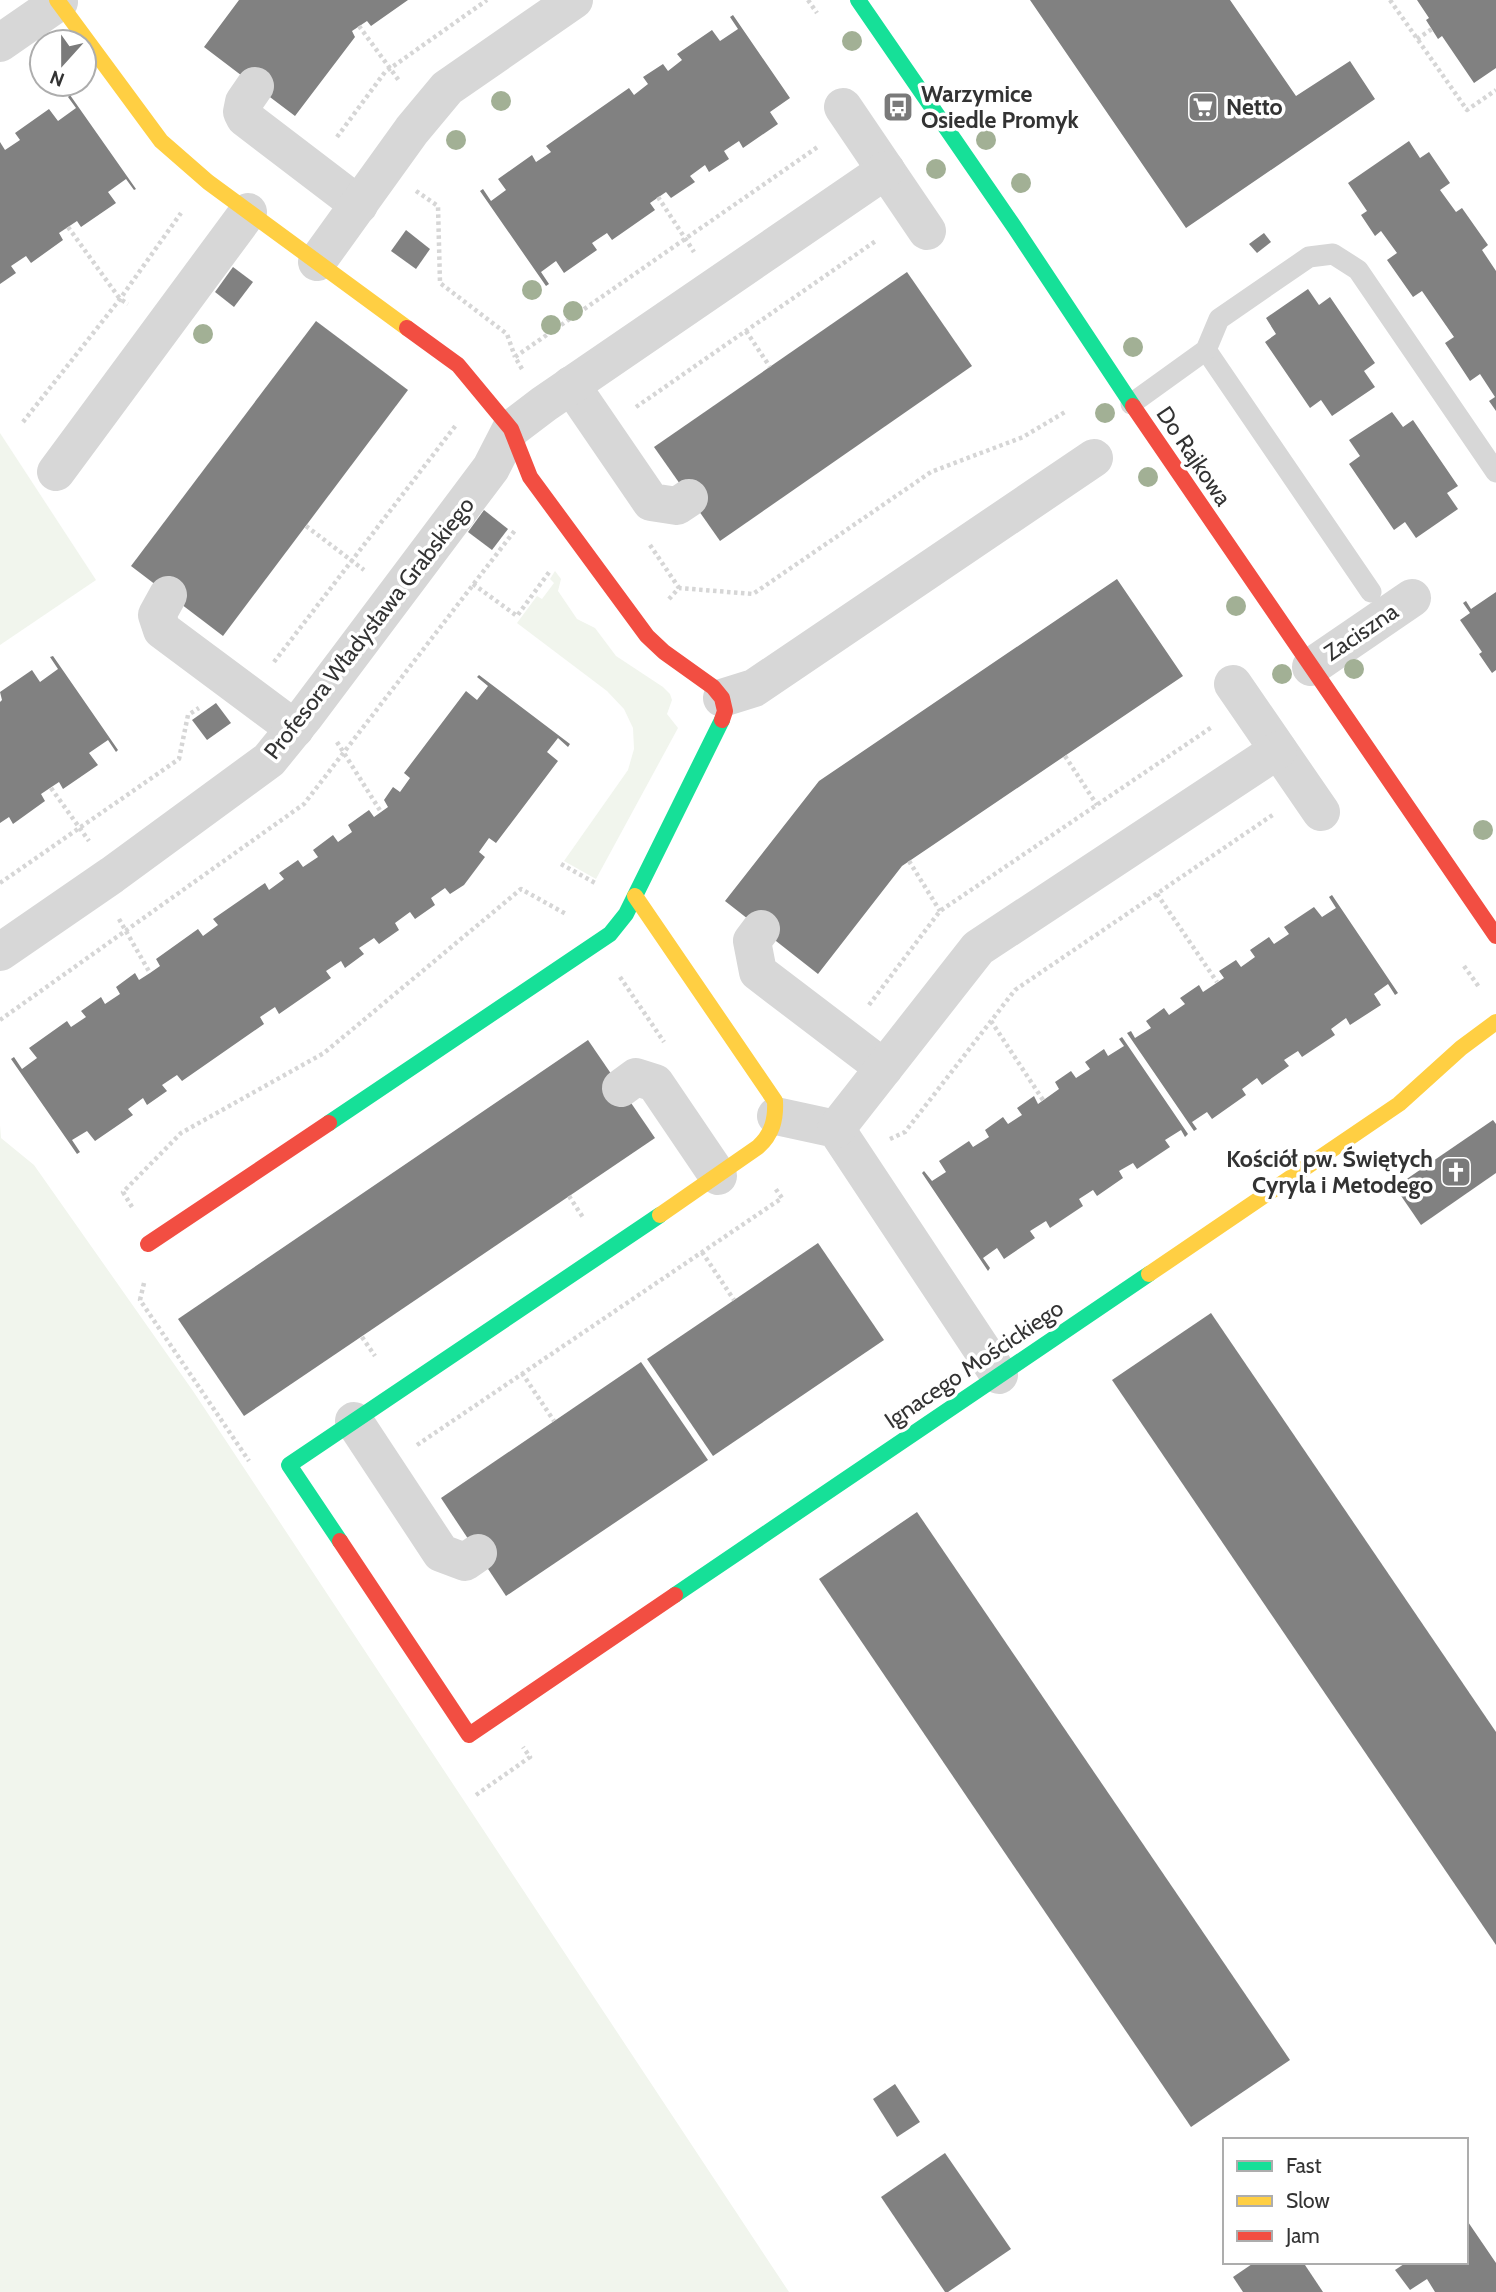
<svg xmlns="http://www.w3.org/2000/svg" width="1496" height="2292" font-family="Cabin,sans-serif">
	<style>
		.green { fill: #f1f5ed }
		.building { fill: #818181 }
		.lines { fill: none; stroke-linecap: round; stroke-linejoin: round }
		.path { stroke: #d6d6d6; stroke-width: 4.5; stroke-dasharray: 3.5 3.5; stroke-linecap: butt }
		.lane { stroke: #d7d7d7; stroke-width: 21 }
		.street { stroke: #d7d7d7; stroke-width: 38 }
		.fast { stroke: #16e098; stroke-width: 16 }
		.slow { stroke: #ffcf43; stroke-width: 16 }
		.jam { stroke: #f24e42; stroke-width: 16 }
		.tree { fill: #a2b095 }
		.labels { text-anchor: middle; stroke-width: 7; stroke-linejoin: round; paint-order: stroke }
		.poi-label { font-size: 23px; font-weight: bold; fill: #333; stroke: #fff; text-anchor: start }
		.street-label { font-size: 23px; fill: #333; stroke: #fff }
	</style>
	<rect width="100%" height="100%" fill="#fff"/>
	<g class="green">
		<path d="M0,433l96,147 -96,65z"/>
		<path d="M555,571l6,8 -3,12 19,28 18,9 21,28 47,31 7,7 2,6 -5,14 11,14 -82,151 -32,-18 64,-91 6,-21 -1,-21 -9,-19 -17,-18 -90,-68 20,-27 5,3 12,-16 -4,-4z"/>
		<path d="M0,1125l1,13 33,27 159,226 596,901h-789z"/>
	</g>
	<g class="building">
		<path d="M239,0h169l-37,26 -4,-5 -15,10 3,6 -60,79 -91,-69z"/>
		<path d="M1030,0h200l66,96 54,-35 25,38 -189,129z"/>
		<path d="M1417,0h79v68l-22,15 -32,-47 -4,3 -12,-19 3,-2z"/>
		<path d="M733,15l57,83 -20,14 8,12 -35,24 -4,-7 -15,10 5,8 -20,13 -4,-7 -15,11 5,6 -24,16 -5,-6 -16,11 5,7 -43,30 -5,-7 -15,10 5,7 -33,23 -8,-12 -15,11 8,12 -3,2 -66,-95 3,-2 8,12 15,-11 -8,-11 34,-24 4,7 15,-10 -5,-6 83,-58 5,7 14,-11 -5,-7 20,-13 5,7 14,-11 -5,-6 35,-24 8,11 18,-12 -8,-12z"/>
		<path d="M70,95l66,94 -2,1 -8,-11 -18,13 8,11 -35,24 -4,-6 -18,12 4,7 -32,23 -5,-7 -15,10 5,7 -16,11v-142l5,8 15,-10 -5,-7 34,-24 9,12 18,-13 -8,-11z"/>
		<path d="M1409,141l11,17 9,-6 21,31 -10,7 16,22 6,-4 26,37 -6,5 14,21v140l-7,-10 6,-4 -15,-23 -10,7 -25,-38 9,-6 -32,-46 -9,6 -26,-37 10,-7 -16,-22 -6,5 -14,-21 6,-4 -19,-28z"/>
		<path d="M406,230l24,19 -14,20 -25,-18z"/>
		<path d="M1264,233l7,9 -14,11 -8,-9z"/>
		<path d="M233,267l20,15 -19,25 -19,-15z"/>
		<path d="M907,272l65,94 -252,175 -66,-94z"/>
		<path d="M1308,289l11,16 11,-8 45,66 -11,8 11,16 -43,29 -11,-16 -11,8 -45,-66 11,-8 -10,-16z"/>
		<path d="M316,321l92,69 -185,246 -92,-70z"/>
		<path d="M1392,412l11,15 10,-7 45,66 -11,7 11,16 -42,29 -11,-16 -11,8 -45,-66 11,-8 -11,-16z"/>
		<path d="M484,510l24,19 -16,21 -24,-18z"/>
		<path d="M1117,579l66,97 -281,190 -84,108 -93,-73 94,-120z"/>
		<path d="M1496,592v78l-4,3 -13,-19 3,-2 -22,-32 10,-7 -7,-10 3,-2 5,8z"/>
		<path d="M53,656l65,94 -2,2 -8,-12 -19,13 9,12 -35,24 -4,-7 -18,12 4,7 -32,23 -4,-7 -9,6v-121l2,-2 -2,-8 32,-22 8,12 18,-13 -8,-12z"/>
		<path d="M479,675l91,69 -2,3 -10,-9 -11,14 11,9 -62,82 -7,-5 -10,14 6,5 -21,28 -14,9 -5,-6 -14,10 4,7 -20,14 -5,-7 -15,11 4,7 -20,14 -5,-6 -15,10 5,6 -19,14 -4,-7 -15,10 5,7 -52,36 -4,-7 -15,10 4,7 -82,57 -5,-6 -15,10 5,6 -20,14 -4,-7 -15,11 5,6 -38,26 -8,-10 -15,9 8,12 -3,2 -66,-95 3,-2 8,12 15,-11 -8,-10 38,-27 4,6 15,-10 -5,-6 20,-14 4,7 15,-10 -4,-7 19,-14 4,7 11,-7 10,-7 -4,-7 42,-30 5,7 15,-11 -5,-6 52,-36 4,7 15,-11 -5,-6 19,-13 5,7 15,-10 -5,-7 20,-15 5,7 14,-10 -4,-7 21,-15 5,7 14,-10 -4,-7 9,-13 7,5 10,-14 -6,-5 62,-82 11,9 11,-14 -11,-9z"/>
		<path d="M216,703l15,20 -24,17 -15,-20z"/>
		<path d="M1332,895l66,98 -3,2 -7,-11 -14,10 7,11 -31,20 -4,-7 -15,11 4,6 -33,22 -4,-6 -14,9 5,6 -27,19 -5,-7 -15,11 4,6 -34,24 -5,-7 -15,10 5,7 -3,2 -67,-98 4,-2 4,7 16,-10 -5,-7 18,-13 5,7 16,-11 -5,-6 19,-13 4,7 21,-14 -5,-7 17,-11 5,7 14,-10 -5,-7 19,-13 5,7 15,-10 -5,-7 30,-20 8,10 14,-9 -7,-11z"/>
		<path d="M1122,1037l66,97 -3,3 -4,-7 -16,10 5,7 -33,22 -4,-6 -14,8 4,7 -26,18 -4,-6 -14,9 4,7 -33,22 -4,-7 -16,10 5,7 -31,21 -7,-11 -14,10 7,10 -2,3 -66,-98 2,-2 8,10 14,-9 -7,-11 30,-20 4,6 16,-10 -4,-7 18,-13 5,7 14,-9 -5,-7 17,-12 4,8 21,-15 -4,-7 16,-11 5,7 14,-9 -5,-7 19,-13 4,7 16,-10 -5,-7z"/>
		<path d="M588,1040l67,98 -411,278 -66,-97z"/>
		<path d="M1493,1120l3,4v49l-75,52 -26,-38z"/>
		<path d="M818,1243l66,97 -171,116 -66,-97z"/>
		<path d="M1211,1313l285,419v213l-384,-565z"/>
		<path d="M641,1362l67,98 -202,136 -65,-98z"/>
		<path d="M917,1512l373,548 -99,67 -372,-548z"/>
		<path d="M895,2084l25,38 -23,15 -24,-38z"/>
		<path d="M945,2153l66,96 -63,43h-3l-64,-95z"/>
		<path d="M1466,2219l30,44v29h-61l-8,-13 -17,11 -15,-20 12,-8h59z"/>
		<path d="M1255,2262h48l20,30h-80l-10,-15z"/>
	</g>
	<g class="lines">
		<g class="path">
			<path d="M808,0l9,13"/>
			<path d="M1390,0l77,110 29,-20"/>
			<path d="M359,26l41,56"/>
			<path d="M1417,39l15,-10"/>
			<path d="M337,137l48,-65 102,-72"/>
			<path d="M416,191l22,15 2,77 67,51 8,23"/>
			<path d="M658,197l36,55"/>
			<path d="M68,227l52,72 8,5"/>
			<path d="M746,331l24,36"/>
			<path d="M522,369l-7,-12 304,-211"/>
			<path d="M636,407l241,-167"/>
			<path d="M23,422l97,-123 61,-86"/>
			<path d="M306,526l58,44"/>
			<path d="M650,545l29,43"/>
			<path d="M473,584l44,32 33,-45"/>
			<path d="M669,599l10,-11 74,6 178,-122 92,-35 42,-25"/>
			<path d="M274,662l182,-237"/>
			<path d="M337,742l44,70"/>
			<path d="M1065,756l32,49"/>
			<path d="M51,788l38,53"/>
			<path d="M909,861l31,50"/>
			<path d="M561,864l36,20"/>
			<path d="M0,883l179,-124 9,-44 11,-7"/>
			<path d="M1157,894l60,88"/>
			<path d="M119,919l31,54"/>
			<path d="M1464,966l15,21"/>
			<path d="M620,977l44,65"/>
			<path d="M869,1005l71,-94 272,-184"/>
			<path d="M0,1020l304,-216 212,-275"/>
			<path d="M991,1021l52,79"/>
			<path d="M890,1139l15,-7 110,-142 259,-176"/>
			<path d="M569,1196l15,23"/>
			<path d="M132,1207l-9,-15 58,-59 143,-80 197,-164 45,25"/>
			<path d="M702,1252l32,48"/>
			<path d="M144,1283l-4,17 109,161"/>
			<path d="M362,1337l13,19"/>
			<path d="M522,1373l32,48"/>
			<path d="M417,1445l365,-247 -7,-10"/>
			<path d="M476,1795l54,-38 -7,-10"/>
		</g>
		<g class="lane">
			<path d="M1206,350l165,242"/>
			<path d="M1131,404l75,-54 13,-31 90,-62 24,-3 25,16 138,202"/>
		</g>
		<g class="street">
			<path d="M0,43l59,-41"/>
			<path d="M255,86l-11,16 -2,10 3,6 114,87"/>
			<path d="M843,107l84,124"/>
			<path d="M317,262l95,-132 35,-42 127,-88"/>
			<path d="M571,385l80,117 26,4 12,-8"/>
			<path d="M56,472l192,-260"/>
			<path d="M168,595l-11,20 5,15 133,99"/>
			<path d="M1311,667l101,-69"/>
			<path d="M1233,684l88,128"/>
			<path d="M722,698l32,-10 340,-230"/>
			<path d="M761,929l-9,12 6,31 126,96"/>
			<path d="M0,952l112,-77 157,-115 35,-43 187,-249 20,-39 33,-25 342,-234"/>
			<path d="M621,1088l15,-11 19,6 63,93"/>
			<path d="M776,1116l60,13 163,246"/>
			<path d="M836,1129l142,-181 300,-198"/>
			<path d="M354,1421l87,132 24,9 13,-9"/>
		</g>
		<g class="fast">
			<path d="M858,0l157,228 118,178"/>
			<path d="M329,1123l281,-189 16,-20 96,-194"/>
			<path d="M340,1541l-51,-76 371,-250"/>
			<path d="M675,1595l474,-321"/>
		</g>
		<g class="slow">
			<path d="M57,0l104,141 47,41 199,146"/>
			<path d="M635,896l140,205c1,19 -3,33 -17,46l-98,68"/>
			<path d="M1149,1274l250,-170 62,-56 35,-26"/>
		</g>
		<g class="jam">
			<path d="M407,328l51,37 53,64 19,48 117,159 17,16 49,35 9,11 3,13 -3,9"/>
			<path d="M1133,406l363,530"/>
			<path d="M148,1244l181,-121"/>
			<path d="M340,1541l129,194 206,-140"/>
		</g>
	</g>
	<g class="tree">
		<circle cx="852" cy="41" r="10"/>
		<circle cx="501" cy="101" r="10"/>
		<circle cx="456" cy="140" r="10"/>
		<circle cx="986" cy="140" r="10"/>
		<circle cx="936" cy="169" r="10"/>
		<circle cx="1021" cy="183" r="10"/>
		<circle cx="532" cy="290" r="10"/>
		<circle cx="573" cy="311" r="10"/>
		<circle cx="551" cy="325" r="10"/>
		<circle cx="203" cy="334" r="10"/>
		<circle cx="1133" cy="347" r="10"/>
		<circle cx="1105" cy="413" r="10"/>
		<circle cx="1148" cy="477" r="10"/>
		<circle cx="1236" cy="606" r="10"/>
		<circle cx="1354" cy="669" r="10"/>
		<circle cx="1282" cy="674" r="10"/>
		<circle cx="1483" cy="830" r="10"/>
	</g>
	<defs>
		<g id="bus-square" transform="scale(1.575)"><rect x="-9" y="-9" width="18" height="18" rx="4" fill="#7a7a7a" stroke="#fff"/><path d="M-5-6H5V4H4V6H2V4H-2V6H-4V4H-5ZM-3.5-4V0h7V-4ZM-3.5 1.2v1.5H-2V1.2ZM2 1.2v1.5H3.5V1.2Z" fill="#fff"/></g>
		<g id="supermarket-square" transform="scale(1.575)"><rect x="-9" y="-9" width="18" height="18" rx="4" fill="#7a7a7a" stroke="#fff"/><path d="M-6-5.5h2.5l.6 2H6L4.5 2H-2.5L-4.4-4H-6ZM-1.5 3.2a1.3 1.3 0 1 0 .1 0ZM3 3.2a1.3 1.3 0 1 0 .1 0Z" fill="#fff"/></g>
		<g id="church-square" transform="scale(1.575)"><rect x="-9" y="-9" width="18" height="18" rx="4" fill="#7a7a7a" stroke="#fff"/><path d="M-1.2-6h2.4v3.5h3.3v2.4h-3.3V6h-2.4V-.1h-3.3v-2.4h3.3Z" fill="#fff"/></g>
	</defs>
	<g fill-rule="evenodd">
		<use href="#bus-square" x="898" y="107"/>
		<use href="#supermarket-square" x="1203" y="107"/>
		<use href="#church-square" x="1456" y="1172"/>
	</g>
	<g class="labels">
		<g class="poi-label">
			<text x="921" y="102">Warzymice<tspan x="921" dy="26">Osiedle Promyk</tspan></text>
			<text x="1226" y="115">Netto</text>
			<text x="1433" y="1167" text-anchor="end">Kościół pw. Świętych<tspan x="1433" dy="26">Cyryla i Metodego</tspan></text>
		</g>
		<g class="street-label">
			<text transform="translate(1194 456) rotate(56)" y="8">Do Rajkowa</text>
			<text transform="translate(369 628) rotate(-52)" y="8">Profesora Władysława Grabskiego</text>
			<text transform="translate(1361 632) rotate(-34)" y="8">Zaciszna</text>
			<text transform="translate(974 1364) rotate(-34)" y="8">Ignacego Mościckiego</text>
		</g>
	</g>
	<rect x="1223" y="2138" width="245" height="126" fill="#ffffff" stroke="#adadad" stroke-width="2"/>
	<rect x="1237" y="2161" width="35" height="10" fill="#16e098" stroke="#adadad" stroke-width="2"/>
	<text x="1286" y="2173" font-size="21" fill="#333333">Fast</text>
	<rect x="1237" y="2196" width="35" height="10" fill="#ffcf43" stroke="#adadad" stroke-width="2"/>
	<text x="1286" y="2208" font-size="21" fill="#333333">Slow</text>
	<rect x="1237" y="2231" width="35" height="10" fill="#f24e42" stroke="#adadad" stroke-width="2"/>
	<text x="1286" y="2243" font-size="21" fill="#333333">Jam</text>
	<g transform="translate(63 63) rotate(201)"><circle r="33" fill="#ffffff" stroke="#adadad" stroke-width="2"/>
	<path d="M0-5L12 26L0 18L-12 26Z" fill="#7a7a7a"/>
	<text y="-10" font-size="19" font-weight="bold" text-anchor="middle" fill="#333333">N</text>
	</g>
</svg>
